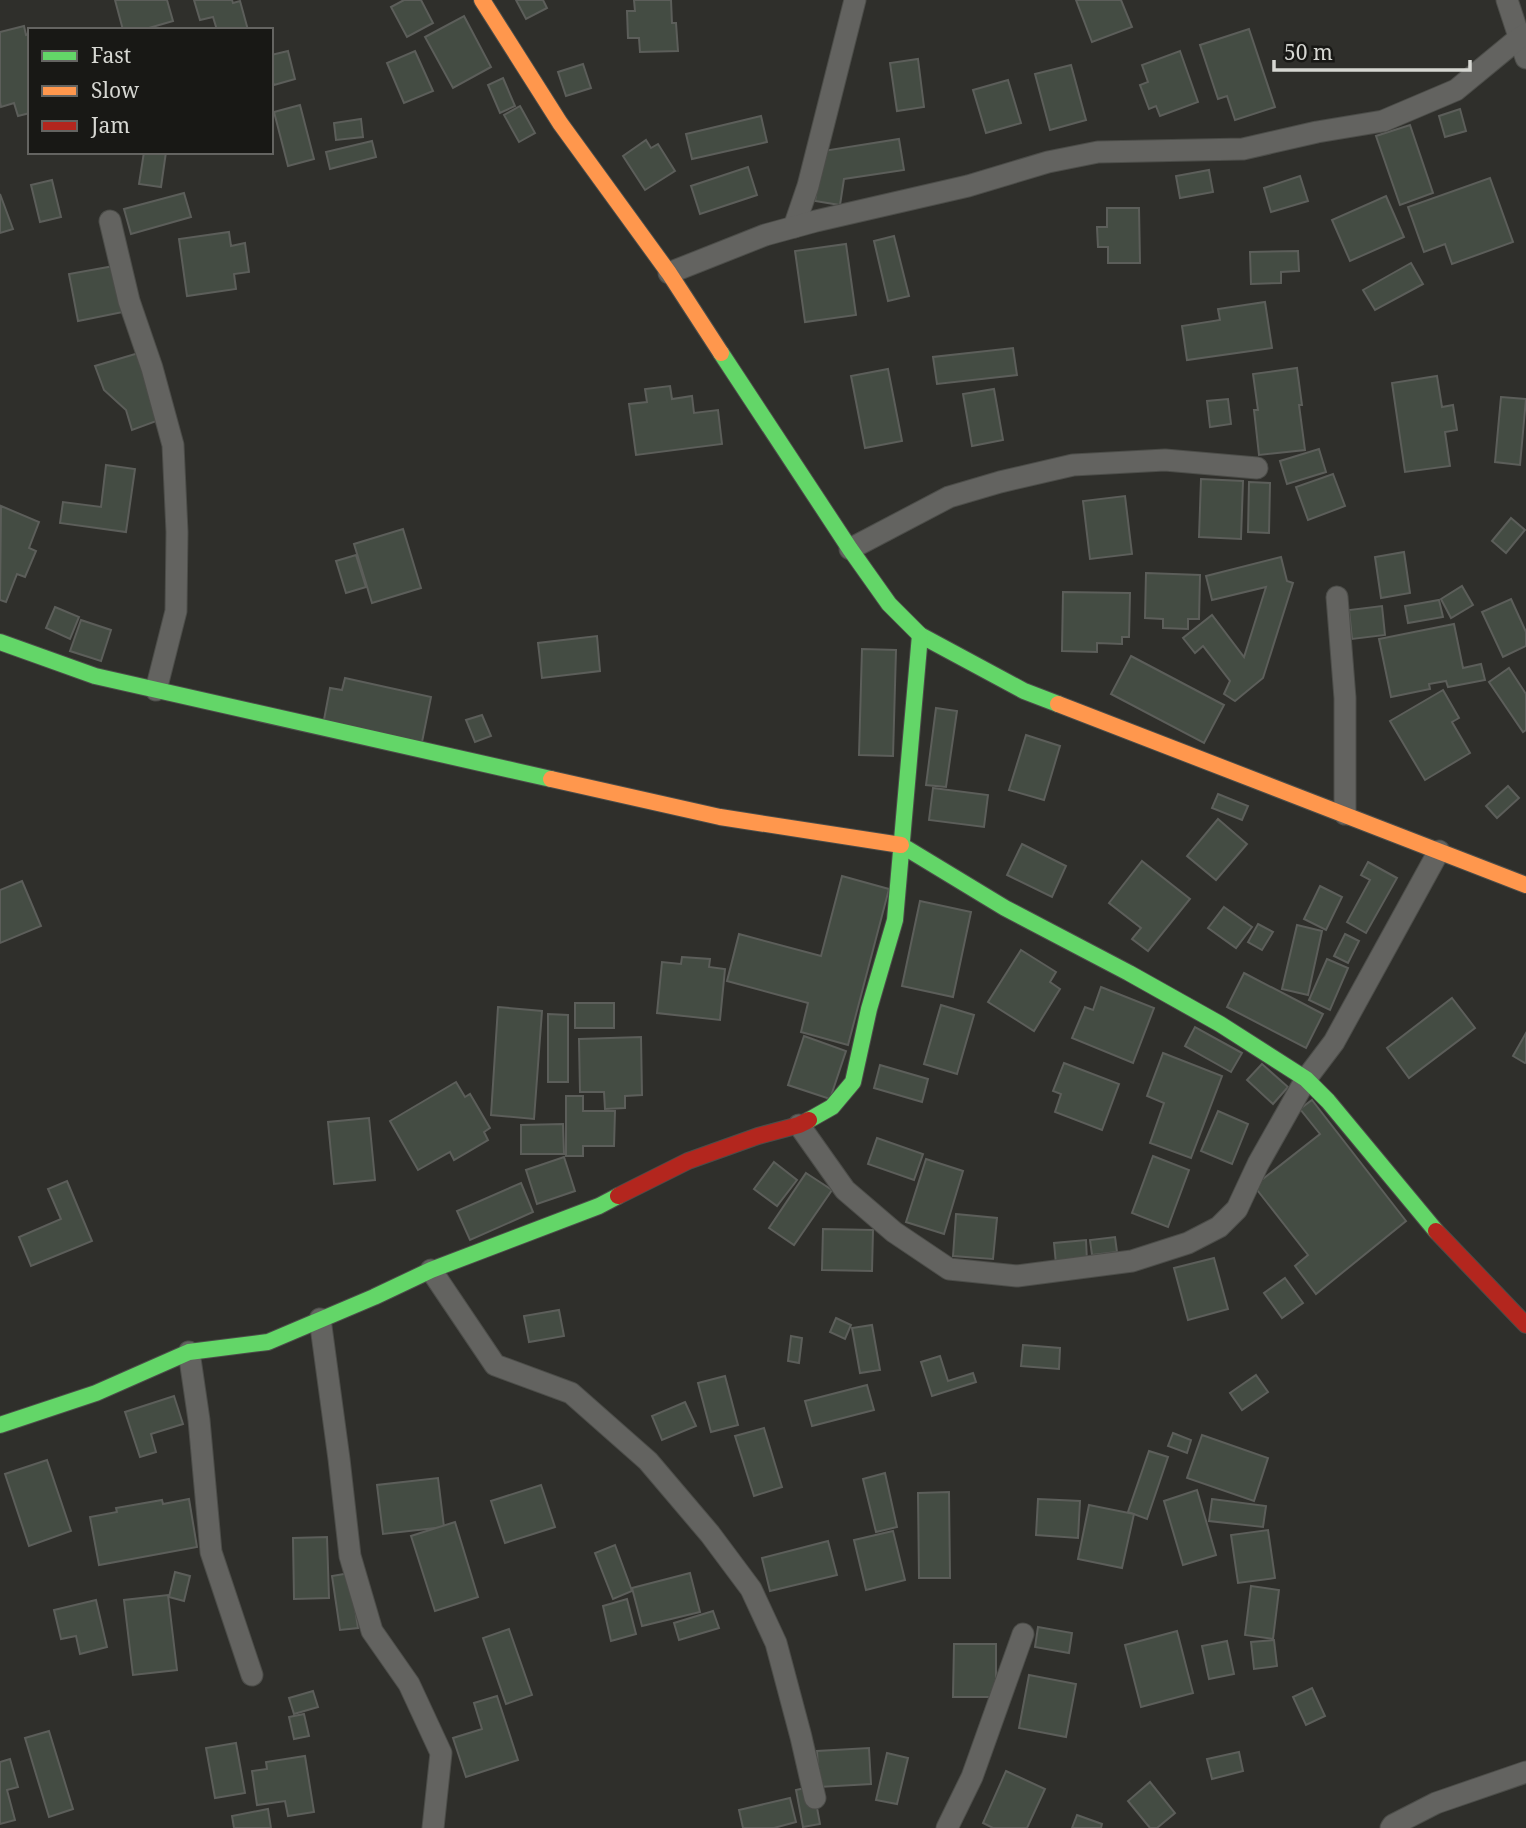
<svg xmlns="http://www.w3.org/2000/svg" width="1526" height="1828" font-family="'Noto Serif',serif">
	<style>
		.building { fill: #444c43; stroke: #5c5e5a; stroke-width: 2 }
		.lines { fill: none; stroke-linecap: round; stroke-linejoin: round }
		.street-casing { stroke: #4c4d49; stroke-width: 23 }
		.fast-casing { stroke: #4c4d49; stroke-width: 18 }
		.slow-casing { stroke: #4c4d49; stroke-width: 18 }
		.jam-casing { stroke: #4c4d49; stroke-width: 18 }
		.street { stroke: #636360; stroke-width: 21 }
		.fast { stroke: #63d668; stroke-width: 16 }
		.slow { stroke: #ff974d; stroke-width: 16 }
		.jam { stroke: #b3261e; stroke-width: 16 }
	</style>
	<rect width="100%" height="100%" fill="#2f2f2b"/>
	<g class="building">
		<path d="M115,0h52l6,21 -31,9h-19z"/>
		<path d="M194,0h38l1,3 7,-2 8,29h-31l-4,-13 -13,3z"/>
		<path d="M404,0h17l12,23 -26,14 -16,-30z"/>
		<path d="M516,0h27l4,8 -21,11z"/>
		<path d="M634,0h37l1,23h4l2,28 -38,1 -1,-14h-11l-1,-27h8z"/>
		<path d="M1076,0h45l11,27 -40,15z"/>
		<path d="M464,16l27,51 -38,21 -28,-51z"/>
		<path d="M24,26l2,9 4,-1v79l-12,3 -4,-13 -13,4 -1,-5v-70z"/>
		<path d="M1249,29l26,78 -40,13 -8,-24 -9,3 -18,-54z"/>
		<path d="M288,51l7,28 -21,6 -3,-8v-22z"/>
		<path d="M415,51l18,40 -29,12 -17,-40z"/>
		<path d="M1180,51l18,51 -38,14 -4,-10 -7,3 -9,-24 8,-3 -6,-17z"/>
		<path d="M918,59l6,48 -27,4 -7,-48z"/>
		<path d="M583,64l8,24 -25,8 -8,-24z"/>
		<path d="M1071,65l15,55 -36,10 -15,-56z"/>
		<path d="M503,78l12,28 -15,7 -12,-28z"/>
		<path d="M1008,80l13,43 -35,10 -13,-43z"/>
		<path d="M300,105l14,54 -26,7 -14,-54z"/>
		<path d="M520,106l15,27 -16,9 -15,-27z"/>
		<path d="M1460,109l6,22 -21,6 -6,-21z"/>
		<path d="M761,116l6,26 -75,17 -6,-25z"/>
		<path d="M361,119l2,18 -27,3 -2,-17z"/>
		<path d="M1410,125l23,68 -33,12 -24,-69z"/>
		<path d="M899,139l5,31 -60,9 -4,26 -25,-4 8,-50z"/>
		<path d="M646,140l5,8 7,-4 17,27 -30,19 -22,-34z"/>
		<path d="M372,141l4,16 -46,12 -4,-17z"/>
		<path d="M144,152h22l-5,35 -22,-3z"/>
		<path d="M748,167l9,28 -57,19 -9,-28z"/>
		<path d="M1209,170l4,22 -33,6 -4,-22z"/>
		<path d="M1300,176l8,25 -37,11 -7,-24z"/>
		<path d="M1490,178l23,64 -61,22 -7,-20 -21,8 -16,-45z"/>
		<path d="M52,180l9,37 -21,5 -9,-37z"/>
		<path d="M184,193l7,24 -60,17 -7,-25z"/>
		<path d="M0,194l13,35 -13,4z"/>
		<path d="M1386,196l18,41 -54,24 -18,-41z"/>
		<path d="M1107,208h32l1,55h-32v-16h-10l-1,-20h10z"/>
		<path d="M229,232l2,14 14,-3 4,29 -15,2 2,15 -49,7 -8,-57z"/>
		<path d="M894,236l15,60 -21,5 -14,-60z"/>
		<path d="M846,244l10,71 -51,7 -10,-71z"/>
		<path d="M1298,251l1,20 -18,1v11l-30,1 -1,-32z"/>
		<path d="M1411,263l12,21 -48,26 -12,-20z"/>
		<path d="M114,266l9,46 -45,9 -9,-47z"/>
		<path d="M1265,302l7,46 -85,12 -5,-34 38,-6 -2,-11z"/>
		<path d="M1013,348l4,27 -80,9 -4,-27z"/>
		<path d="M142,352l20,67 -30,11 -6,-20 -22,-20 -9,-24z"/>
		<path d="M1297,368l5,37h-3l6,45 -46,5 -5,-45h4l-5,-36z"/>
		<path d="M888,369l14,72 -37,7 -14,-72z"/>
		<path d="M1437,376l5,31 11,-2 4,25 -12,2 5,34 -45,6 -13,-89z"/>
		<path d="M670,386l2,13 20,-3 2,17 24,-3 4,34 -86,11 -7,-51 18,-2 -2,-13z"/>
		<path d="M994,389l9,51 -31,6 -9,-52z"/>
		<path d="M1501,397l25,2 -6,66 -25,-3z"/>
		<path d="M1228,399l3,25 -21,3 -3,-26z"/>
		<path d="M1319,449l7,23 -39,12 -7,-23z"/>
		<path d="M106,465l29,4 -9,63 -66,-9 3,-21 38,5z"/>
		<path d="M1333,474l12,32 -37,14 -12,-33z"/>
		<path d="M1201,479l42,2 -2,58 -42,-2z"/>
		<path d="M1249,482l21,1 -1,50 -21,-1z"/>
		<path d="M1125,496l7,58 -42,5 -7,-58z"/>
		<path d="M1,506l38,16 -10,26 7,3 -11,26 -8,-3 -11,28 -6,-2z"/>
		<path d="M1511,518l14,12 -19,23 -14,-12z"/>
		<path d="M403,529l18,59 -49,15 -18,-59z"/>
		<path d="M1404,552l6,41 -29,5 -6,-41z"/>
		<path d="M356,555l10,32 -20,6 -10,-32z"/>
		<path d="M1281,557l6,24 6,2 -30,95 -28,23 -11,-7 6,-13 -27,-35 -8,7 -12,-15 29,-23 32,42 22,-70 -54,13 -6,-24z"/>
		<path d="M1146,573l54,2 -1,44h-11v10l-25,-1v-9l-18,-1z"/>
		<path d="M1462,586l11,19 -22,13 -10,-19z"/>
		<path d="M1063,592l67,1 -1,44h-7v7l-25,-1v9l-35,-1z"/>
		<path d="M1511,599l15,33v14l-23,11 -21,-45z"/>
		<path d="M1439,600l4,17 -35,6 -3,-17z"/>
		<path d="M1382,606l3,29 -33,4 -3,-29z"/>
		<path d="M55,607l24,10 -9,22 -24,-11z"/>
		<path d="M81,620l30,10 -10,31 -31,-10z"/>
		<path d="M1454,624l9,44 18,-4 4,16 -37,7 -2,-6 -17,3 1,5 -39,8 -12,-58z"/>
		<path d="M597,636l3,35 -58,7 -4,-35z"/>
		<path d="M862,649l34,1 -3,106 -34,-1z"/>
		<path d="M1131,656l93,49 -20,38 -93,-49z"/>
		<path d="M1509,668l17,26v36l-3,2 -34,-50z"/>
		<path d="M345,678l86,19 -10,50 -98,-22 7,-37 12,2z"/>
		<path d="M1443,690l16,28 -7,4 18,31 -45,27 -35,-59z"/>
		<path d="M936,708l21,3 -11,76 -20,-2z"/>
		<path d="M482,715l9,21 -16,6 -9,-22z"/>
		<path d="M1026,735l34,11 -16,54 -35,-10z"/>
		<path d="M1508,786l11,12 -22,20 -11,-12z"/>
		<path d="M933,788l55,7 -4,32 -55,-7z"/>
		<path d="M1218,794l30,12 -6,14 -30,-12z"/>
		<path d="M1218,819l29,25 -31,36 -29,-24z"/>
		<path d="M1022,844l44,22 -14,31 -45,-22z"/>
		<path d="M1142,861l48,38 -42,52 -16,-12 9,-11 -32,-25z"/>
		<path d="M1368,862l29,16 -31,55 -19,-11 23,-42 -9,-5z"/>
		<path d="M842,876l47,13 -41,156 -47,-13 7,-29 -81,-22 12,-47 82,22z"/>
		<path d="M22,881l19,45 -41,17v-53z"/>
		<path d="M1320,886l22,11 -16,33 -22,-11z"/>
		<path d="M920,901l51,11 -18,85 -51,-11z"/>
		<path d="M1224,907l28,20 -16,21 -28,-20z"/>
		<path d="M1258,924l15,8 -11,18 -14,-8z"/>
		<path d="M1297,925l25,6 -14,64 -26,-6z"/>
		<path d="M1345,934l14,7 -11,22 -14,-7z"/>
		<path d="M1021,950l35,22 -6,10 10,7 -26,42 -46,-29z"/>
		<path d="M682,957l28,2 -1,8 16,2 -5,51 -63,-7 5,-51 19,2z"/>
		<path d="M1327,959l21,9 -18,42 -21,-10z"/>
		<path d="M1244,973l79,41 -17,34 -79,-41z"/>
		<path d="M1101,987l53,21 -21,55 -61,-25 13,-31 8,3z"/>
		<path d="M1452,998l23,30 -66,50 -22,-30z"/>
		<rect x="575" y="1003" width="39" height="25"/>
		<path d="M941,1005l33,10 -17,59 -33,-10z"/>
		<path d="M498,1007l44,4 -8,108 -43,-4z"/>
		<path d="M548,1014l20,1v67h-20z"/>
		<path d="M1195,1027l47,26 -11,19 -46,-26z"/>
		<path d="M1526,1033v29l-1,1 -12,-7z"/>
		<path d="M804,1036l42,15 -16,48 -42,-14z"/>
		<path d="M641,1037l1,58 -17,1v12l-20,1 -1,-17h-24l-1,-53z"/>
		<path d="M1163,1053l59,23 -31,82 -41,-15 14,-40 -17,-7z"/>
		<path d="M1064,1063l55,21 -17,46 -47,-18 6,-18 -8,-3z"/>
		<path d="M1262,1064l26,23 -15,17 -26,-24z"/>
		<path d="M880,1065l48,14 -6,23 -48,-14z"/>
		<path d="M456,1082l9,15 5,-3 20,34 -6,4 4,8 -34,20 -4,-8 -32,18 -28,-49z"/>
		<path d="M566,1096h17v15h32l-1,35h-31v10h-17z"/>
		<path d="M1312,1100l94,121 -90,73 -21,-28 13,-11 -54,-69 66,-52 -20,-25z"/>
		<path d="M1218,1111l30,13 -16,40 -31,-13z"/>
		<path d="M369,1118l6,62 -41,4 -6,-62z"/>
		<path d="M563,1124l1,30h-43v-29z"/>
		<path d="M877,1138l46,16 -9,26 -46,-16z"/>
		<path d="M1153,1156l36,14 -21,57 -36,-14z"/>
		<path d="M564,1157l11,34 -38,13 -11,-34z"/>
		<path d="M926,1159l37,12 -19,63 -38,-12z"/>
		<path d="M774,1162l23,18 -20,26 -23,-17z"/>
		<path d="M806,1173l26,17 -38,55 -25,-17z"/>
		<path d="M67,1181l25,60 -61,25 -12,-29 42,-18 -13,-30z"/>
		<path d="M521,1183l12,29 -63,28 -13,-29z"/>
		<path d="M956,1214l41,4 -4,41 -40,-3z"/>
		<path d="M823,1229l50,1 -1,41 -50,-1z"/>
		<path d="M1115,1237l2,15 -25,3 -2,-15z"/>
		<path d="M1086,1240l1,21 -31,3 -2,-21z"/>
		<path d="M1214,1258l14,51 -40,11 -14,-52z"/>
		<path d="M1285,1278l18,25 -21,15 -18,-25z"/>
		<path d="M559,1310l5,26 -35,6 -5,-26z"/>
		<path d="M836,1318l15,7 -6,14 -15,-7z"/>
		<path d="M872,1325l8,45 -20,3 -8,-45z"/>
		<path d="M791,1336l11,2 -3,25 -11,-2z"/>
		<path d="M1023,1345l37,3 -1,21 -38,-3z"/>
		<path d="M940,1356l8,25 25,-8 3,9 -44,14 -11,-34z"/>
		<path d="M1256,1375l12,17 -26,18 -12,-17z"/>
		<path d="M725,1376l13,49 -27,7 -13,-49z"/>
		<path d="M867,1385l7,25 -62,16 -7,-25z"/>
		<path d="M174,1396l9,28 -32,10 5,18 -16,5 -15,-45z"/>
		<path d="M685,1402l11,24 -34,14 -10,-24z"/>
		<path d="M764,1428l18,59 -28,9 -19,-60z"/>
		<path d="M1173,1433l18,7 -4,13 -19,-7z"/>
		<path d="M1202,1435l66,23 -14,43 -67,-23z"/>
		<path d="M1149,1451l19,6 -21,62 -19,-7z"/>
		<path d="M47,1460l24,71 -42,15 -24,-72z"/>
		<path d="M885,1473l12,54 -21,5 -13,-53z"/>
		<path d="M438,1478l6,49 -61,7 -6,-49z"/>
		<path d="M541,1485l14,42 -50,16 -14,-42z"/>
		<path d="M1197,1490l19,65 -33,10 -19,-64z"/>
		<path d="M949,1492l1,86h-31l-1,-85z"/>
		<path d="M189,1499l8,48 -98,18 -9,-48 27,-5 -1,-4 46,-8 1,4z"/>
		<path d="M1038,1499l42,2 -2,37 -42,-3z"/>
		<path d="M1212,1499l54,7 -3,21 -54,-6z"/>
		<path d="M1089,1505l45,9 -12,54 -44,-9z"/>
		<path d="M455,1522l23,75 -43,14 -24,-75z"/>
		<path d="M1268,1530l7,48 -37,5 -7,-48z"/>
		<path d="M893,1531l12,49 -39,10 -12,-50z"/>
		<path d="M327,1537l2,61 -35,1 -1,-61z"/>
		<path d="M828,1541l9,34 -67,16 -8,-33z"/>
		<path d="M615,1545l17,46 -19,8 -18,-46z"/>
		<path d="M175,1572l15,4 -6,25 -15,-4z"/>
		<path d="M350,1573l8,55 -18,2 -8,-54z"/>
		<path d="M690,1573l10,39 -58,14 -10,-38z"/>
		<path d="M1251,1586l28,4 -6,49 -28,-4z"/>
		<path d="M168,1595l9,75 -44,5 -9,-75z"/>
		<path d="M627,1599l9,35 -25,7 -8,-35z"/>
		<path d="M96,1600l11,47 -27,7 -4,-18 -15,3 -7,-29z"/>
		<path d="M713,1611l6,17 -40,12 -5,-17z"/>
		<path d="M1038,1627l34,6 -3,20 -34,-6z"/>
		<path d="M509,1629l23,66 -26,9 -23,-66z"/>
		<path d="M1177,1631l16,62 -52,14 -16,-62z"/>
		<path d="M1274,1640l3,26 -23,3 -3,-27z"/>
		<path d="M1227,1641l7,33 -25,5 -7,-33z"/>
		<path d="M954,1644h42v53h-43z"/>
		<path d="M1029,1675l47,9 -10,53 -47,-9z"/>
		<path d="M1312,1688l13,28 -19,9 -13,-28z"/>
		<path d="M313,1691l5,16 -24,7 -5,-16z"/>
		<path d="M497,1696l21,64 -52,17 -13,-39 29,-9 -8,-26z"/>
		<path d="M304,1714l5,22 -15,3 -5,-22z"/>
		<path d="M49,1731l24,78 -24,8 -24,-79z"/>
		<path d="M236,1743l9,50 -30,5 -9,-50z"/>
		<path d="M869,1748l2,36 -52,3 -2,-36z"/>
		<path d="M1239,1752l4,19 -31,8 -5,-20z"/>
		<path d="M887,1753l21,5 -11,46 -21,-4z"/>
		<path d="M305,1756l9,56 -26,4 -3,-15 -28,4 -5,-34 15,-2 -1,-7z"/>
		<path d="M10,1759l8,28 -11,3 8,30 -15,4v-62z"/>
		<path d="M1006,1771l39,18 -18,39h-34l-10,-5z"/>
		<path d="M1150,1782l25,31 -18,15h-7l-22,-27z"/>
		<path d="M813,1786l7,38 -17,3 -7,-37z"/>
		<path d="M790,1798l6,24 -22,6h-31l-4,-18z"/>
		<path d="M268,1809l3,19h-37l-2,-12z"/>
		<path d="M1077,1815l25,9 -1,4h-29z"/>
	</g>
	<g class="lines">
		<g class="street-casing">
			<g id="street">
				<path d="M1507,0l19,58"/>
				<path d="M110,221l19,80 23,67 21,77 4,87 -1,79 -20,79"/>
				<path d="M794,227l14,-41 47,-186"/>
				<path d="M669,273l96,-38 51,-14 152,-35 80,-24 50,-10 145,-3 74,-17 66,-11 73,-31 63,-52 7,-4"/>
				<path d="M850,549l99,-52 51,-15 73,-17 92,-5 92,8"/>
				<path d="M1337,597l8,101v116"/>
				<path d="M799,1125l46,65 49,42 55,37 68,7 115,-15 56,-18 31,-16 18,-18 21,-45 48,-85 28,-37 105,-191"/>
				<path d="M431,1270l64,95 76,28 77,68 62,73 41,55 25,54 25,94 14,61"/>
				<path d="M320,1319l19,140 11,97 22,75 37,53 32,69 -8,75"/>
				<path d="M189,1352l10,68 12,132 41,123"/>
				<path d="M947,1828l25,-51 51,-143"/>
				<path d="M1391,1828l2,-3 43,-22 90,-31"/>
			</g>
		</g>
		<g class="fast-casing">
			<g id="fast">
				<path d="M721,353l129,196 39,55 31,31 104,56 34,13"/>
				<path d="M0,642l95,34 456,103"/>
				<path d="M901,845l104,63 124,65 91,51 86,55 22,22 108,130"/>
				<path d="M809,1120l23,-13 21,-25 16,-73 26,-89 25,-285"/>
				<path d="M0,1425l96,-32 93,-41 79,-10 106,-45 57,-27 168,-64 19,-10"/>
			</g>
		</g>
		<g class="slow-casing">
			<g id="slow">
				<path d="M482,0l78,123 109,150 52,80"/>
				<path d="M1058,704l468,181"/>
				<path d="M551,779l169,38 181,28"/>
			</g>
		</g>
		<g class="jam-casing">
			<g id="jam">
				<path d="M618,1196l70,-35 70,-25 41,-11 10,-5"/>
				<path d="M1436,1231l90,94"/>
			</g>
		</g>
		<use href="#street" class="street"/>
		<use href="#fast" class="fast"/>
		<use href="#slow" class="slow"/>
		<use href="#jam" class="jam"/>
	</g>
	<rect x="28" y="28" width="245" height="126" fill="#181815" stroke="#646461" stroke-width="2"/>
	<rect x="42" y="51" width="35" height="10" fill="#63d668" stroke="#646461" stroke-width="2"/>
	<text x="91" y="63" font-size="21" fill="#d6d7d2">Fast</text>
	<rect x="42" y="86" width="35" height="10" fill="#ff974d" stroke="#646461" stroke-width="2"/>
	<text x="91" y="98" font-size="21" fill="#d6d7d2">Slow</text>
	<rect x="42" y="121" width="35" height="10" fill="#b3261e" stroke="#646461" stroke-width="2"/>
	<text x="91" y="133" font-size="21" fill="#d6d7d2">Jam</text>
	<path d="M1274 60v10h196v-10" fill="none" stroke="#d6d7d2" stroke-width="3.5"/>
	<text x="1284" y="60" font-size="21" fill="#d6d7d2" stroke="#181815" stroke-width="5" paint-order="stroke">50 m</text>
</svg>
